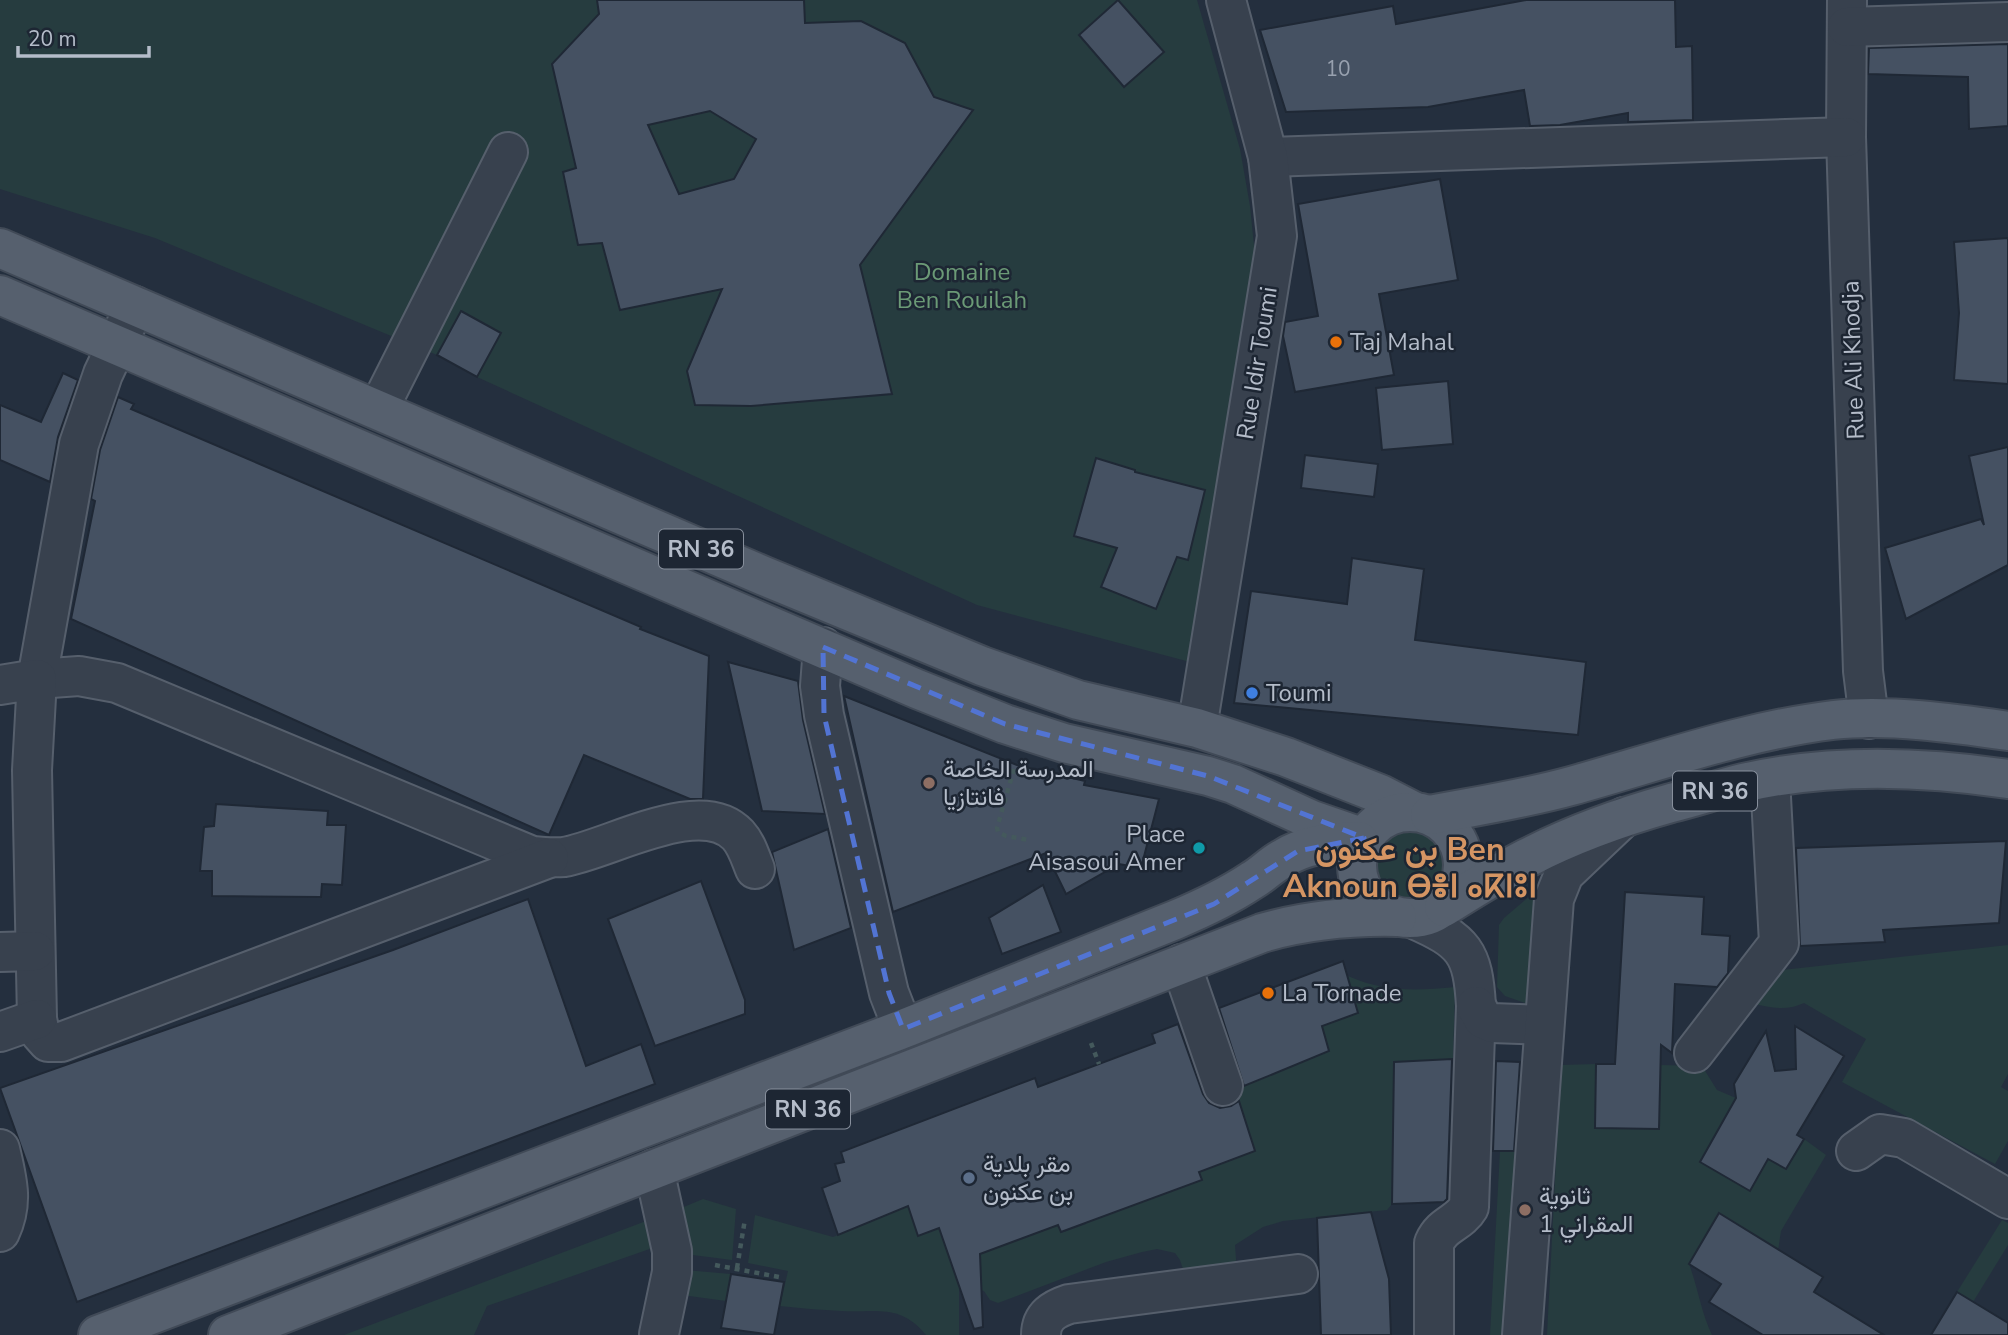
<svg xmlns="http://www.w3.org/2000/svg" width="2008" height="1335" font-family="'Nunito Sans',Vazirmatn,'Noto Sans Tifinagh',sans-serif">
	<style>
		.green { fill: #263c3f }
		.building { fill: #455162; stroke: #1f2835; stroke-width: 2; fill-rule: evenodd }
		.lines { fill: none; stroke-linecap: round; stroke-linejoin: round }
		.minor-casing { stroke: #565f6c; stroke-width: 42 }
		.major-casing { stroke: #414a57; stroke-width: 42 }
		.path { stroke: #44595c; stroke-width: 4.5; stroke-dasharray: 5 5; stroke-linecap: butt }
		.minor { stroke: #38414e; stroke-width: 38 }
		.major { stroke: #56606e; stroke-width: 38 }
		.marked { fill: none; stroke: #5274d3; stroke-width: 5; stroke-dasharray: 14 9; stroke-linejoin: round }
		.food-dot { fill: #e8710a; stroke: #1d2633; stroke-width: 2.5 }
		.shop-dot { fill: #3f7fe0; stroke: #1d2633; stroke-width: 2.5 }
		.education-dot { fill: #8d6e63; stroke: #1d2633; stroke-width: 2.5 }
		.culture-dot { fill: #0f9aa8; stroke: #1d2633; stroke-width: 2.5 }
		.service-dot { fill: #5c6f8a; stroke: #1d2633; stroke-width: 2.5 }
		.labels { text-anchor: middle; stroke-width: 5; stroke-linejoin: round; paint-order: stroke }
		.number-label { font-size: 21px; fill: #98a1af }
		.shield { fill: #1d2633; stroke: #878f9c; stroke-width: 2 }
		.shield-label { font-size: 23px; font-weight: bold; fill: #b4bcc9 }
		.park-label { font-size: 24px; fill: #6b9a76; stroke: #1d2633 }
		.poi-label { font-size: 24px; fill: #b4bcc9; stroke: #1d2633; text-anchor: start }
		.street-label { font-size: 24px; fill: #b4bcc9; stroke: #1d2633 }
		.district-label { font-size: 32px; font-weight: bold; fill: #d59563; stroke: #1d2633 }
	</style>
	<rect width="100%" height="100%" fill="#242f3e"/>
	<g class="green">
		<path d="M0,0h1197l43,149 10,57 5,50 -65,406 -213,-57 -500,-228 -40,-22 -282,-117 -155,-49z"/>
		<circle cx="1412" cy="866" r="35"/>
		<path d="M1537,890l-7,111 -5,2 -20,-7 -8,-9 2,-62 5,-7z"/>
		<path d="M2008,945v129l-7,13 7,4v50l-13,23 -153,-82 24,-43 -62,-36c-19,9 -35,4 -54,0l24,-32z"/>
		<path d="M1348,976c36,16 68,15 107,11l-2,72 -59,4 -2,141 -5,6 -104,11 -20,6 -28,18 2,27 -50,9 -7,-21 -5,-7 -18,-4 -15,3 -36,10 -108,41 -8,-3 -6,-9 -25,-10v54h-33c-26,-32 -50,-22 -85,-24 -21,-1 -41,-3 -61,-5l8,-35 -40,-8 7,-48 78,22 75,-31 10,30 21,-8 119,-3 3,8 25,-9 -2,-9 28,-2 90,-33 -3,-8 56,-21 -45,-139 10,-4 24,78 84,-35 -6,-25 36,-13z"/>
		<path d="M1596,1064v64l63,1 1,-64 42,1 15,24 19,8 14,93 18,-32 19,10 17,-30 22,16 -45,76 -4,26 -62,-37 -26,44c9,24 12,48 23,71h-165l14,-270z"/>
		<path d="M1500,1151h15l-9,184h-16z"/>
		<path d="M703,1199l33,10 -4,51 -47,-6 -6,-45z"/>
		<path d="M654,1218l7,27 -174,61 -13,29h-130z"/>
		<path d="M2002,1220l6,3v22l-35,57 -16,-10z"/>
		<path d="M685,1270l46,4 -5,27 -44,-6z"/>
	</g>
	<g class="building">
		<path d="M597,0h207l1,23 56,-2 44,22 29,54 39,13 -113,155 32,129 -141,12 -56,-1 -8,-34 35,-82 -102,21 -18,-67 -24,2 -15,-73 13,-4 -24,-104 47,-50zM710,111l46,28 -22,40 -55,15 -31,-69z"/>
		<path d="M1118,0l46,52 -40,35 -45,-52z"/>
		<path d="M1526,0h149l1,47 16,-1 1,74 -65,2v-9l-68,12 -30,1 -6,-36 -96,17 -142,5 -26,-82 133,-24 3,18z"/>
		<path d="M2008,44v82l-39,3 -1,-52 -100,-3 1,-26z"/>
		<path d="M1440,179l18,101 -79,14 15,81 -99,17 -12,-56 2,-14 33,-6 -20,-112z"/>
		<path d="M2008,238v146l-54,-4 5,-67 -5,-71z"/>
		<path d="M461,311l40,22 -24,44 -40,-22z"/>
		<path d="M63,373l15,7 -20,57 -8,45 -50,-22v-55l41,17z"/>
		<path d="M1448,381l5,63 -71,6 -6,-62z"/>
		<path d="M118,397l16,7 -3,5 510,218 -1,2 69,27 -6,143h-13l-106,-44 -35,80 -478,-216 24,-118 -4,-2 9,-49z"/>
		<path d="M2008,447v118l-102,54 -21,-71 96,-29 3,6 -15,-69z"/>
		<path d="M1305,455l73,9 -4,33 -73,-9z"/>
		<path d="M1096,458l39,12v2l70,18 -17,70 -11,-3 -21,52 -55,-22 16,-39 -43,-12z"/>
		<path d="M1352,558l72,11 -9,71 171,22 -8,73 -344,-32 17,-112 96,13z"/>
		<path d="M728,662l70,19 5,39 22,94 -63,-3z"/>
		<path d="M844,696l173,69 68,16 -1,4 75,14 -18,69 -22,-4 -53,30 -20,-41 -153,59z"/>
		<path d="M216,804l112,7 -1,14h19l-4,60 -20,-1 -1,13 -109,-1v-25h-12l4,-44 10,-1z"/>
		<path d="M828,829l23,99 -57,22 -22,-98z"/>
		<path d="M2006,841l-7,82 -116,7 2,12 -85,4 -4,-98z"/>
		<path d="M701,881l44,119v14l-90,32 -47,-127z"/>
		<path d="M1043,885l18,47 -59,22 -13,-36z"/>
		<path d="M1625,892l79,5 -2,37 28,2 -2,37 -11,14 -42,-3 -3,69 -11,-8 -2,84 -64,-1 1,-64h19z"/>
		<path d="M528,899l58,167 55,-22 14,40 -578,218 -77,-214 393,-138z"/>
		<path d="M1343,961l15,52 -36,13 7,25 -85,35 -25,-78z"/>
		<path d="M1178,1024l25,70 6,9 11,5 11,-2 8,-5 16,50 -56,21 3,8 -141,52 -3,-7 -78,29 3,73 -9,2 -35,-101 -21,8 -10,-30 -70,29 -16,-47 18,-7 -5,-17 9,-2 -3,-10 194,-74 3,9 117,-44 -3,-9z"/>
		<path d="M1795,1026l49,30 -47,79 7,4 -18,30 -18,-10 -18,32 -50,-29 36,-64 -2,-14 32,-53 9,40 21,-2z"/>
		<path d="M1452,1059l-5,140 -3,3 -52,2 2,-142z"/>
		<path d="M1496,1061l24,1 -6,89h-21z"/>
		<path d="M1371,1212l18,67 2,56h-70l-4,-117z"/>
		<path d="M1719,1213l104,64 -9,15 70,43h-121l-54,-33 12,-18 -32,-20z"/>
		<path d="M731,1274l53,8 -10,53 -53,-7z"/>
		<path d="M1957,1292l51,31v12h-77z"/>
	</g>
	<g class="lines">
		<g class="minor-casing">
			<g id="minor">
				<path d="M1847,0l-1,137 17,534 6,48"/>
				<path d="M1847,27l161,-5"/>
				<path d="M1268,157l578,-20"/>
				<path d="M135,306l-32,68 -24,70 -42,235 42,-3 38,7 415,173c10,1 21,2 32,1 46,-8 137,-62 174,-22 9,10 12,22 17,34"/>
				<path d="M378,410l130,-258"/>
				<path d="M823,647l-3,39 4,29 65,278 14,36"/>
				<path d="M0,685l37,-6 -5,91 5,249 3,14 8,9h13l488,-184"/>
				<path d="M1197,728l80,-492 -9,-79 -42,-157"/>
				<path d="M1414,919c50,22 59,33 62,87l-7,201c-10,17 -26,16 -35,36v92"/>
				<path d="M0,952l35,-1"/>
				<path d="M1181,964l42,122"/>
				<path d="M1476,1006l7,13 9,4 51,2"/>
				<path d="M0,1032l37,-13"/>
				<path d="M1694,1053l85,-110 -9,-164"/>
				<path d="M0,1149c7,30 14,54 0,83"/>
				<path d="M1856,1151l24,-17 24,4 104,61"/>
				<path d="M654,1169l18,82v21l-13,62"/>
				<path d="M1041,1335c0,-19 13,-26 28,-31l229,-30"/>
				<path d="M1522,1335l32,-436 10,-25 60,-57"/>
			</g>
		</g>
		<g class="major-casing">
			<g id="major">
				<path d="M0,248l764,328 218,90 96,34 119,28 89,29 94,37 35,18"/>
				<path d="M0,295l917,394 88,35 59,19 144,33 25,8 79,36 52,18"/>
				<circle cx="1410" cy="865" r="53"/>
				<path d="M1430,815c47,-9 94,-16 141,-29 87,-24 172,-55 262,-66 55,-6 120,3 175,11"/>
				<path d="M1444,907c27,-17 54,-34 83,-49 46,-24 94,-41 144,-55 24,-6 48,-14 72,-20 87,-20 178,-17 265,-4"/>
				<path d="M98,1335l805,-306 272,-109c26,-11 52,-23 76,-39 11,-6 20,-16 31,-22 23,-15 51,-17 77,-18"/>
				<path d="M228,1335l1034,-402c45,-13 88,-17 135,-16"/>
			</g>
		</g>
		<g class="path">
			<path d="M1014,769l-17,59 1,4 8,4 23,4"/>
			<path d="M1091,1043l8,21"/>
			<path d="M715,1265l64,12"/>
			<path d="M737,1268l8,-49"/>
		</g>
		<use href="#minor" class="minor"/>
		<use href="#major" class="major"/>
	</g>
	<path class="marked" d="M823,647l182,77 203,52 156,62 -66,13 -84,53 -311,125 -14,-36 -65,-278z"/>
	<g class="food-dot">
		<circle cx="1336" cy="342" r="7"/>
		<circle cx="1268" cy="993" r="7"/>
	</g>
	<circle class="shop-dot" cx="1252" cy="693" r="7"/>
	<g class="education-dot">
		<circle cx="929" cy="783" r="7"/>
		<circle cx="1525" cy="1210" r="7"/>
	</g>
	<circle class="culture-dot" cx="1199" cy="848" r="7"/>
	<circle class="service-dot" cx="969" cy="1178" r="7"/>
	<g class="labels">
		<g class="number-label">
			<text x="1338" y="76">10</text>
		</g>
		<g class="shield">
			<rect x="659" y="529.5" width="84" height="39" rx="5"/>
			<rect x="1673" y="771.5" width="84" height="39" rx="5"/>
			<rect x="766" y="1089.5" width="84" height="39" rx="5"/>
		</g>
		<g class="shield-label">
			<text x="701" y="557">RN 36</text>
			<text x="1715" y="799">RN 36</text>
			<text x="808" y="1117">RN 36</text>
		</g>
		<g class="park-label">
			<text x="962" y="280">Domaine<tspan x="962" dy="28">Ben Rouilah</tspan></text>
		</g>
		<g class="poi-label">
			<text x="1350" y="350">Taj Mahal</text>
			<text x="1266" y="701">Toumi</text>
			<text x="943" y="777">المدرسة الخاصة<tspan x="943" dy="28">فانتازيا</tspan></text>
			<text x="1185" y="842" text-anchor="end">Place<tspan x="1185" dy="28">Aisasoui Amer</tspan></text>
			<text x="1282" y="1001">La Tornade</text>
			<text x="983" y="1172">مقر بلدية<tspan x="983" dy="28">بن عكنون</tspan></text>
			<text x="1539" y="1204">ثانوية<tspan x="1539" dy="28">المقراني 1</tspan></text>
		</g>
		<g class="street-label">
			<text transform="translate(1853 360) rotate(-92)" y="8">Rue Ali Khodja</text>
			<text transform="translate(1257 363) rotate(-81)" y="8">Rue Idir Toumi</text>
		</g>
		<g class="district-label">
			<text x="1410" y="860">بن عكنون Ben<tspan x="1410" dy="37">Aknoun ⴱⴻⵏ ⴰⴽⵏⵓⵏ</tspan></text>
		</g>
	</g>
	<path d="M18 46v10h131v-10" fill="none" stroke="#b4bcc9" stroke-width="3.5"/>
	<text x="28" y="46" font-size="21" fill="#b4bcc9" stroke="#1d2633" stroke-width="5" paint-order="stroke">20 m</text>
</svg>
